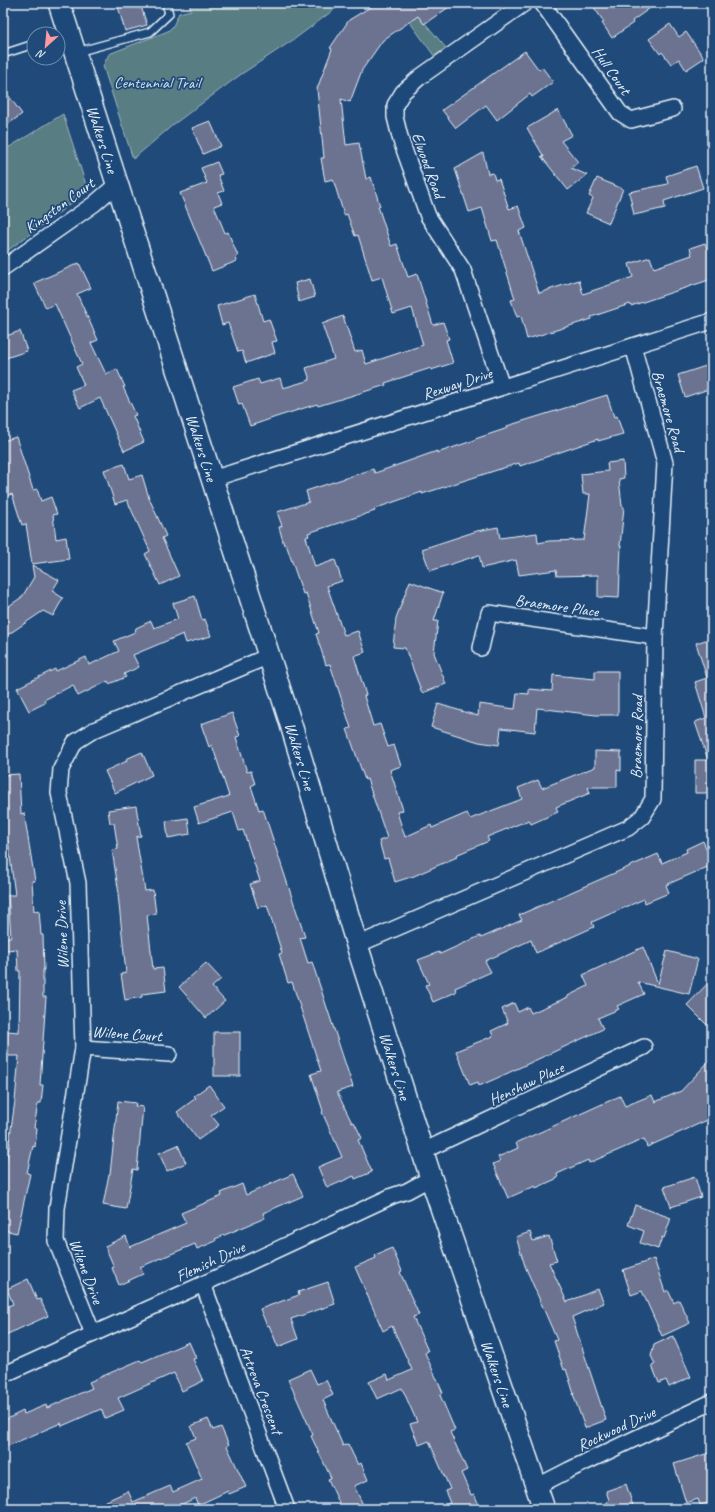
<svg xmlns="http://www.w3.org/2000/svg" width="715" height="1512" font-family="Caveat,sans-serif">
	<style>
		.green { fill: #587d83; stroke: #a0b7be }
		.building { fill: #6c7391; stroke: #e8f1f8 }
		.lines { fill: none; stroke-linecap: round; stroke-linejoin: round }
		.service-casing { stroke: #e8f1f8; stroke-width: 10 }
		.minor-casing { stroke: #e8f1f8; stroke-width: 18 }
		.secondary-casing { stroke: #e8f1f8; stroke-width: 24 }
		.service { stroke: #1f4a7a; stroke-width: 7 }
		.minor { stroke: #1f4a7a; stroke-width: 15 }
		.secondary { stroke: #1f4a7a; stroke-width: 21 }
		.labels { text-anchor: middle; stroke-width: 3.5; stroke-linejoin: round; paint-order: stroke }
		.street-label { font-size: 16px; fill: #e8f1f8; stroke: #1f4a7a }
		.park-label { font-size: 16px; fill: #d2e0e6; stroke: #1f4a7a }
	</style>
	<rect width="100%" height="100%" fill="#1f4a7a"/>
	<filter id="ink" filterUnits="userSpaceOnUse"><feTurbulence type="fractalNoise" baseFrequency=".025" numOctaves="2"/><feDisplacementMap in="SourceGraphic" scale="8" xChannelSelector="R" yChannelSelector="G"/><feConvolveMatrix kernelMatrix="1 2 1 2 8 2 1 2 1" color-interpolation-filters="sRGB"/></filter>
	<g filter="url(#ink)">
		<g class="green">
			<path d="M189,3h154l-47,35 -56,37 -66,49 -41,35 -30,-93 6,-12 59,-23 5,-5 6,-13 12,-3z"/>
			<path d="M396,3h12l38,45 -11,9z"/>
			<path d="M63,114l25,77 -85,63v-103z"/>
		</g>
		<g class="building">
			<path d="M117,3h23l7,22 -22,6z"/>
			<path d="M377,3h78l-31,21 -6,-8 -35,24 -21,30 -12,32 -9,-3 5,46 13,-2 7,36 5,-2 9,29h-2l13,40 6,-2 11,33 9,-3 16,51 10,-3 6,17 -3,1 7,23 -22,7v-2l-46,15 1,2 -32,10 -36,11 -1,-2 -41,13 -26,9 -8,-22 -3,1 -6,-18 25,-8 2,5 20,-6 3,10 27,-8 -4,-12 28,-9 -12,-35 21,-8 12,36 7,-2 4,14 57,-19 -11,-37 -19,6 -11,-37 -10,3 -14,-45 -3,1 -8,-22 -3,1 -11,-36 -8,2 -4,-23h3l-7,-69 15,-40 -2,-1 19,-28z"/>
			<path d="M591,3h66l-25,18 1,2 -21,15 -10,-15 2,-1z"/>
			<path d="M670,24l9,13 7,-5 18,26 -18,12 -7,-11 -8,5 -9,-12 -2,2 -11,-15z"/>
			<path d="M525,51l14,19 3,-3 11,15 -21,15 -2,-3 -33,26 -11,-15 -30,23 -14,-18z"/>
			<path d="M3,88l19,26 -19,14z"/>
			<path d="M558,110l14,25 -11,6 17,21 -7,6 16,7 -19,15 -27,-34 3,1 -17,-29z"/>
			<path d="M210,121l11,25 -18,8 -11,-26z"/>
			<path d="M483,153l5,21 5,-1 2,7 4,-1 10,30 9,-3 8,22 -7,3 20,62 40,-13 4,14 50,-17 -4,-13 21,-7 4,11 38,-13 -2,-7 15,-5 2,6 5,-2v32l-81,27 -1,-2 -39,13 1,2 -65,20 -6,-23 -4,1 -6,-17 4,-1 -18,-59 -5,1 -10,-33 -13,4 -14,-43z"/>
			<path d="M217,162l5,12 -4,1 6,16 -6,2 4,10 -8,3 11,27 3,-1 10,24 -2,1 1,4 -25,10 -32,-78 27,-10 -6,-15z"/>
			<path d="M696,166l7,22 -39,13 1,7 -31,7 -5,-23 39,-8 -2,-8z"/>
			<path d="M597,178l26,11 -14,34 -23,-10 7,-15 -4,-2z"/>
			<path d="M79,263l12,25 -14,6 21,46 -7,3 15,31 11,-5 8,18h-2l13,28 -3,1 11,26 -20,9 -24,-53 -20,10 -9,-18 13,-5 -8,-18 6,-3 -27,-60 -9,4 -12,-25z"/>
			<path d="M310,279l5,18 -16,5 -4,-19z"/>
			<path d="M255,294l8,27 6,-2 8,22 -5,1 3,11 -29,10 -4,-12 -4,1 -10,-29 -6,2 -5,-19z"/>
			<path d="M20,331l7,20 -24,8v-22z"/>
			<path d="M712,364v24l-27,9 -7,-22z"/>
			<path d="M607,395l7,22 3,-1 6,18 -25,7v-2l-78,27 -1,-3 -97,31v-2l-48,17 1,2 -67,22 1,3 -3,1 9,30 20,-7 7,21 -15,5 17,49 14,-4 7,21 -11,4 12,39 -2,1 9,30 7,-2 8,23 6,-2 7,21 -11,4 13,40 -6,2 8,25 26,-12 1,3 35,-15 3,6 52,-20 -4,-11 20,-8 4,8 53,-21v-16l26,1v19l-4,-1v17h-29l2,6 -34,14 2,5 -27,12 -2,-4 -42,17 2,4 -33,14 1,2 -43,19 -19,6 -7,-24 -4,1 -5,-18 8,-3 -20,-59 -2,1 -18,-51 4,-1 -21,-64 -4,1 -10,-31 3,-1 -13,-40 -3,1 -17,-50 -2,1 -5,-18 3,-1 -5,-14 32,-10 -3,-11 67,-22 2,4 62,-22v2l38,-13v-1l33,-11 -1,-2z"/>
			<path d="M16,437l17,53 4,-1 4,12 10,-4 6,17 -4,1 3,24 10,-2 3,22 -37,5 -6,-40 -4,1 -10,-31 -9,3v-56z"/>
			<path d="M623,461l1,17 -5,1 3,27 2,1 -4,39h1l-2,52 -21,-1v-22l-41,1 -1,-6 -37,5 -3,-15 -34,8 -3,-13 -49,16 -8,-22 55,-18 21,-4 2,11 37,-5 1,10 11,-2 35,-1 6,-46h-7l-2,-20 27,-3 -1,-8z"/>
			<path d="M124,464l5,15 13,-4 7,23 17,38 -4,2 17,38 -19,9 -15,-31 5,-3 -23,-51 -12,4 -11,-34z"/>
			<path d="M32,565l27,15 -7,11 11,7 -10,18 -10,-5 -40,27v-28l19,-13 12,-20z"/>
			<path d="M410,581l33,12 -9,28h4l-4,32 12,31 -24,9 -17,-45 -12,-1 3,-29z"/>
			<path d="M195,596l7,24 3,-1 6,17 -25,7 -3,-9 -50,21 6,12 -15,7 2,3 -17,7 -1,-3 -30,15 -5,-11 -29,15 1,3 -16,8 -12,-23 38,-19 1,2 30,-14 3,8 30,-14 -5,-10 21,-9 1,-4 15,-7 3,7 24,-9 -5,-16z"/>
			<path d="M712,638v155h-17v-33h13l-13,-38 11,-4 -11,-36 12,-4 -11,-35z"/>
			<path d="M595,671h23v44h-22l-59,-7 -2,24 -34,-4 -2,17 -20,-3 -48,-15 7,-23 40,12 1,-12 36,5 2,-16 12,1v-5l23,2 1,-16 42,4z"/>
			<path d="M232,713l8,23 -4,1 11,35 4,-1 4,13 -4,2 8,24 4,-1 42,128 -5,1 8,25 4,-1 41,125 -16,5 15,31 2,-1 8,16 -4,2 14,32 -17,7 -1,-3 -27,12 -9,-21 24,-10 -20,-45 1,-1 -12,-37 10,-3 -29,-89 -4,1 -9,-29 3,-1 -15,-48 -9,3 -8,-24 10,-3 -17,-51 -4,1 -6,-19 -34,11 -5,-16 35,-11 -17,-51 -3,2 -8,-23z"/>
			<path d="M142,752l10,23 -37,18 -10,-22 22,-10 -1,-2z"/>
			<path d="M19,774l2,40 3,-1 11,68h-3l2,30 5,-1 2,25h2l1,35h-1v27h3l-6,88h3l-2,18h-3l-4,25 3,1 -2,18 -2,-1 -6,27 3,1 -13,59 -14,-3v-56l7,-31h-1l6,-42 4,-45h-13l2,-25 11,1 1,-61h-2l-1,-22 -11,1v-13h5l-3,-42h7l-7,-54 -5,1v-67z"/>
			<path d="M136,806l5,30 -5,1 9,54 8,-1 3,24 -9,1 6,54 10,-1 3,23 -24,3v3l-17,3 -4,-26 5,-1 -8,-79h1l-7,-44 6,-1 -4,-26h-4l-2,-13z"/>
			<path d="M188,818l2,16 -22,4 -2,-17z"/>
			<path d="M703,841l9,21v3l-46,20 3,8 -24,10 -1,-4 -52,23 2,5 -58,26 -5,-13 -46,21 6,11 -36,16 1,4 -23,10 -8,-17 4,-1 -11,-24 21,-8 1,2 40,-18 1,2 41,-18 -3,-5 139,-61 4,9 25,-11 -1,-3z"/>
			<path d="M643,947l15,37 9,-33 31,8 -9,35 -51,-12 6,12 -27,12 2,3 -21,9 5,11 -108,50 -16,7 -1,-4 -8,3 -14,-34 37,-15 -2,-5 17,-8 -6,-14 12,-6 4,9 10,-5 3,6 37,-16v-1l20,-10 -5,-11z"/>
			<path d="M206,963l15,16 -9,8 13,14 -19,17 -27,-31z"/>
			<path d="M712,979v51l-25,-25z"/>
			<rect x="214" y="1032" width="26" height="44"/>
			<path d="M712,1058v60l-65,29 -3,-8 -55,24 -1,-3 -31,14 1,4 -22,10 -1,-2 -27,12 -15,-34 7,-3 -2,-4 20,-9 -2,-5 104,-47 5,10 27,-11 3,7 26,-11z"/>
			<path d="M209,1085l15,21 -13,9 8,10 -21,15 -21,-28 19,-14 -2,-2z"/>
			<path d="M118,1101l18,2 -1,3 8,1 -6,63 -4,-1 -7,40 -23,-4 6,-31h1z"/>
			<path d="M178,1145l8,18 -19,8 -8,-18z"/>
			<path d="M293,1174l10,22 -40,17 2,5 -50,21 1,2 -19,8 -2,-5 -55,23 3,7 -24,11 -7,-17 2,-1 -9,-21 21,-10 4,11 56,-24 -5,-10 41,-17 -1,-3 21,-9 4,11z"/>
			<path d="M695,1177l6,20 -30,10 -7,-20z"/>
			<path d="M635,1205l36,13 -7,20 -2,-1 -4,12 -18,-6 4,-12 -16,-6z"/>
			<path d="M530,1232l3,9 16,-5 8,25 -8,2 18,39 31,-13 6,14 -32,14 34,103 -21,8 -12,-34h1l-8,-25 -2,1 -10,-29 3,-1 -32,-74 -9,-29z"/>
			<path d="M392,1248l10,23 -2,1 19,43 -6,2 15,34 -3,2 18,40 -3,2 15,35 -5,2 17,38 -6,3 10,22 3,-1 7,15h-43v-1l12,-5 -5,-12 5,-2 -21,-48 -10,4 -9,-21 7,-2 -15,-34 -25,11 -8,-17 18,-8 2,6 23,-10 -20,-44 -9,5 -28,-64 21,-9 -1,-3z"/>
			<path d="M654,1259l11,33 3,-2 6,13 5,-3 11,23 -28,13 -20,-45 -11,4 -8,-25z"/>
			<path d="M28,1279l9,21 3,-1 8,17 -45,20v-28l10,-4 -6,-15z"/>
			<path d="M328,1282l7,22 -44,15 7,20 -20,8 -9,-22 -2,1 -7,-17 39,-14 -1,-3z"/>
			<path d="M673,1336l18,41 -22,10 -3,-7 -7,3 -7,-17 3,-2 -4,-8 3,-11z"/>
			<path d="M189,1342l7,16 -3,1 10,22 -21,10 -8,-18 -56,25 6,12 -19,8 -4,-9 -39,17 -1,-3 -58,25v-26l4,-3 16,-8 1,3 22,-9 1,3 45,-20 -3,-6 51,-22 2,2z"/>
			<path d="M310,1369l7,15 9,-4 7,15 -10,5 20,46 5,-2 10,21 3,-2 7,17 -14,6 11,23h-23l-14,-30 3,-1 -20,-42 2,-1 -25,-56z"/>
			<path d="M208,1419l5,11 8,-3 8,18 -2,1 19,41 -17,7 -1,-3 -30,14 -3,-7 -23,11h-83l39,-18 5,11 37,-16 3,6 29,-13 -16,-37 10,-4 -5,-12z"/>
			<path d="M712,1452v50l-12,3 -2,-6 -12,4 -12,-39z"/>
			<path d="M626,1484l8,25h-32l7,-9 -3,-9z"/>
		</g>
		<g class="lines">
			<g class="service-casing">
				<g id="service">
					<path d="M77,52l73,-20 19,-18 -3,-11"/>
					<path d="M3,54l31,-10"/>
				</g>
			</g>
			<g class="minor-casing">
				<g id="minor">
					<path d="M542,3l78,110 11,7 42,-11"/>
					<path d="M3,268l91,-64 23,-20"/>
					<path d="M502,387l-39,-117 -35,-54 -27,-75 -6,-24v-12l8,-13 17,-15 105,-74"/>
					<path d="M212,479l500,-158"/>
					<path d="M481,648l8,-35 166,24"/>
					<path d="M357,945l271,-117 14,-11 11,-18 2,-162 10,-174 -32,-117"/>
					<path d="M83,1048l86,6"/>
					<path d="M423,1151l221,-104"/>
					<path d="M203,1284l84,225"/>
					<path d="M93,1334l-37,-93 1,-33 26,-160 -5,-165 -19,-90 2,-24 14,-27 19,-12 175,-74"/>
					<path d="M3,1375l200,-91 189,-88 15,-5 24,-13"/>
					<path d="M536,1487l33,-17 143,-68"/>
				</g>
			</g>
			<g class="secondary-casing">
				<g id="secondary">
					<path id="s1" d="M59,3l230,715 68,227 74,233 113,331"/>
				</g>
			</g>
			<use href="#service" class="service"/>
			<use href="#minor" class="minor"/>
			<use href="#secondary" class="secondary"/>
		</g>
	</g>
	<g class="labels">
		<g class="street-label">
			<text transform="translate(612 70) rotate(55)" y="6">Hull Court</text>
			<text dy="6" stroke="none"><textPath href="#s1" startOffset="143">Walkers Line</textPath></text>
			<text transform="translate(429 165) rotate(70)" y="6">Elwood Road</text>
			<text transform="translate(59 205) rotate(-36)" y="6">Kingston Court</text>
			<text transform="translate(457 383) rotate(-18)" y="6">Rexway Drive</text>
			<text transform="translate(669 411) rotate(74)" y="6">Braemore Road</text>
			<text dy="6" stroke="none"><textPath href="#s1" startOffset="467">Walkers Line</textPath></text>
			<text transform="translate(557 605) rotate(8)" y="6">Braemore Place</text>
			<text transform="translate(636 737) rotate(-89)" y="6">Braemore Road</text>
			<text dy="6" stroke="none"><textPath href="#s1" startOffset="791">Walkers Line</textPath></text>
			<text transform="translate(61 935) rotate(-92)" y="6">Wilene Drive</text>
			<text transform="translate(127 1033) rotate(4)" y="6">Wilene Court</text>
			<text dy="6" stroke="none"><textPath href="#s1" startOffset="1115">Walkers Line</textPath></text>
			<text transform="translate(526 1083) rotate(-25)" y="6">Henshaw Place</text>
			<text transform="translate(210 1261) rotate(-25)" y="6">Flemish Drive</text>
			<text transform="translate(87 1271) rotate(69)" y="6">Wilene Drive</text>
			<text dy="6" stroke="none"><textPath href="#s1" startOffset="1439">Walkers Line</textPath></text>
			<text transform="translate(262 1390) rotate(69)" y="6">Artreva Crescent</text>
			<text transform="translate(616 1428) rotate(-25)" y="6">Rockwood Drive</text>
		</g>
		<g class="park-label">
			<text x="157" y="88">Centennial Trail</text>
		</g>
	</g>
	<rect width="715" height="1512" fill="none" stroke="#1f4a7a" stroke-width="16"/>
	<rect x="8" y="8" width="699" height="1496" fill="none" stroke="#e8f1f8" stroke-width="1.5" filter="url(#ink)"/>
	<g transform="translate(46 46) rotate(207)"><circle r="19" fill="#1f4a7a" stroke="#6f8dac"/>
	<path d="M0-3L7 15L0 10L-7 15Z" fill="#ff9aa2"/>
	<text y="-6" font-size="11" font-weight="bold" text-anchor="middle" fill="#e8f1f8">N</text>
	</g>
</svg>
